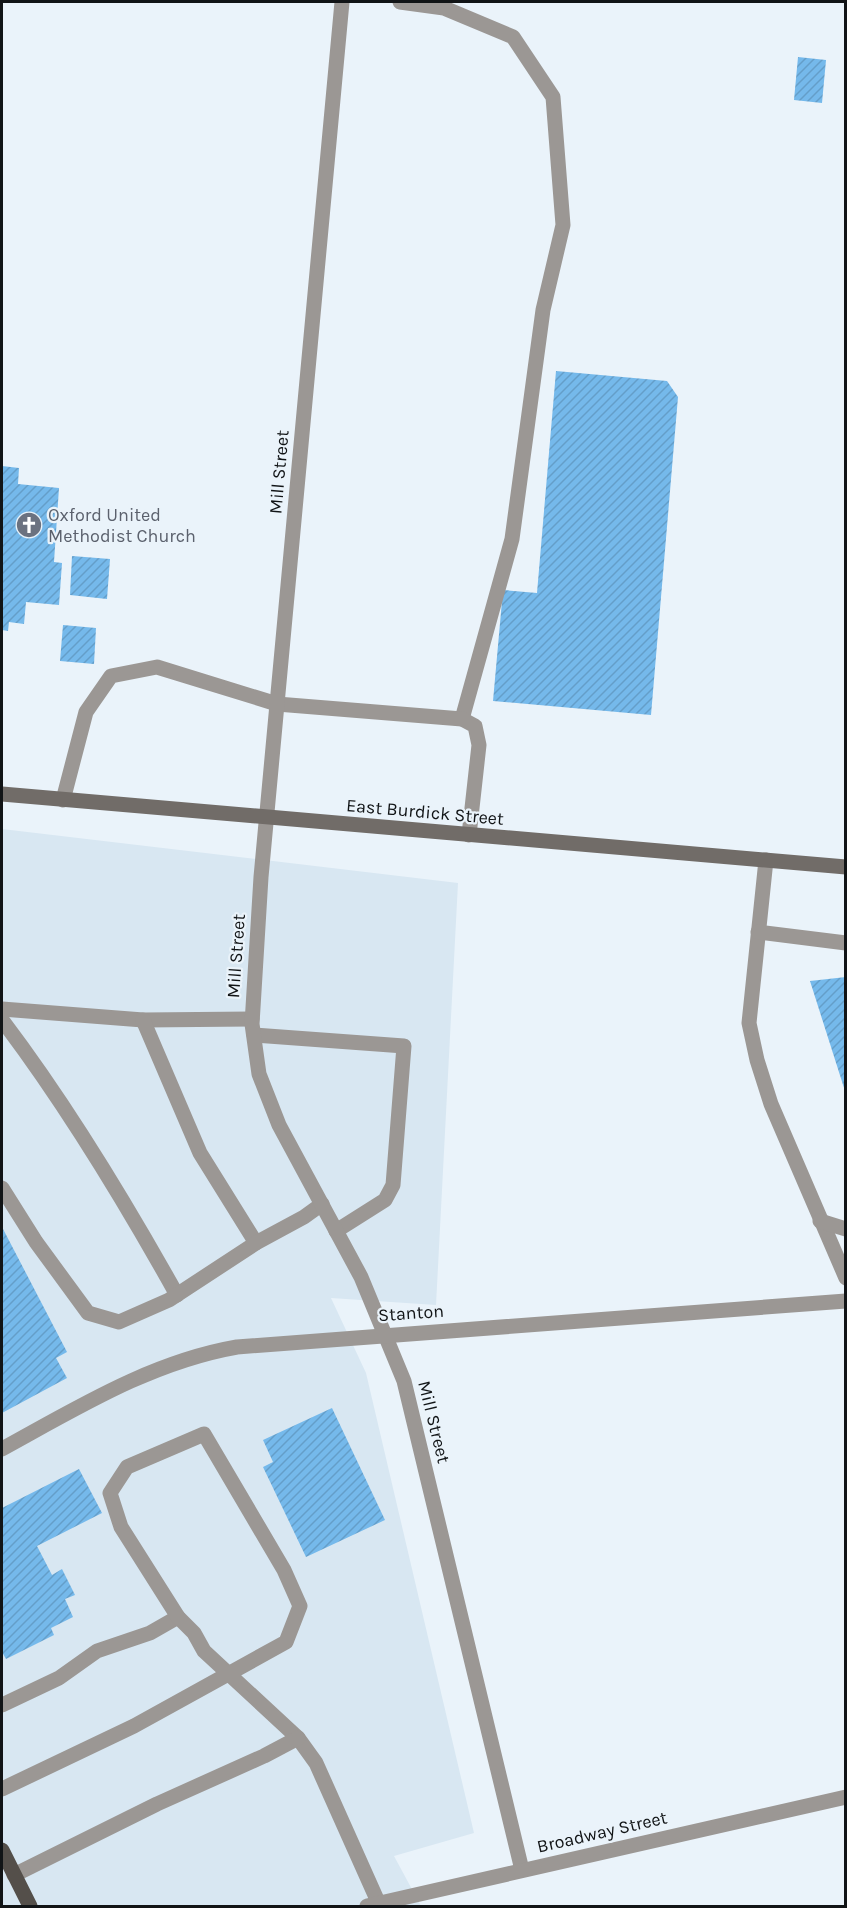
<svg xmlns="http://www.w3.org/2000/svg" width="847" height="1908" font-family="Karla,sans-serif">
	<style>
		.built { fill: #d8e7f2 }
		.building { fill: url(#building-hatch) }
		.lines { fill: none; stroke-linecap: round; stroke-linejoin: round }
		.lane { stroke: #9b9794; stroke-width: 15 }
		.street { stroke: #9b9794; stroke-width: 15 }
		.secondary { stroke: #716c68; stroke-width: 15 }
		.primary { stroke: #544f4a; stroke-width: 15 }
		.labels { text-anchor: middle; stroke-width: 4.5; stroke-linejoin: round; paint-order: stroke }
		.street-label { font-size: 18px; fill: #111416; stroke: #eaf3fa }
		.worship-label { font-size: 18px; fill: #5b616d; stroke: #eaf3fa; text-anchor: start }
	</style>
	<defs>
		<pattern id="building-hatch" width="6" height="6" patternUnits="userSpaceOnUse" patternTransform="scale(1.5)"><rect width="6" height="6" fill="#75b9eb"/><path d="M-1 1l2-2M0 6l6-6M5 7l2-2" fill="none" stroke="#649ec9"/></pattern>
	</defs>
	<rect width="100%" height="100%" fill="#eaf3fa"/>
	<path class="built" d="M2,829l456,54 -22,422 -105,-7 35,75 108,460 -80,23 27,50h-419z"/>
	<g class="building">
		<path d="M798,57l28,3 -4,43 -28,-3z"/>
		<path d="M556,371l111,10 11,16 -27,318 -158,-14 10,-111 34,3z"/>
		<path d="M2,466l17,2 -1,16 41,4 -5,74 8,1 -3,42 -33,-3 -2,22 -15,-2 -1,9 -6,-1z"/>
		<path d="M72,556l38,3 -3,40 -37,-4z"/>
		<path d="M63,625l33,3 -2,36 -34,-3z"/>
		<path d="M846,977v114h-1l-35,-110z"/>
		<path d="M2,1227l65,125 -11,6 11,20 -65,35z"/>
		<path d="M332,1408l53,112 -79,37 -43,-90 10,-5 -10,-22z"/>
		<path d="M79,1469l23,44 -65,33 15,29 10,-6 13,26 -10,4 8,18 -22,11 3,7 -48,24 -4,-7v-144z"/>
	</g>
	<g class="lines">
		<g class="lane">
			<path d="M400,2l44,6 69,29 40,60 10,128 -20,85 -31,229 -50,180"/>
			<path d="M63,800l23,-88 25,-36 46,-9 120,37 185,15 13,7 4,19 -10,90"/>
			<path d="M766,860l-17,163 8,37 14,44 75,174"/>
			<path d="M758,932l88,11"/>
			<path d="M2,1009l141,11 109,-1"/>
			<path d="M2,1020c66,87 122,180 175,275"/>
			<path d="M143,1020l57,133 56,90"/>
			<path d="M254,1035l150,11 -11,139 -8,15 -49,31"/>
			<path d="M2,1188l34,54 52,71 31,9 50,-22 87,-57 48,-26 18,-13"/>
			<path d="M820,1221l26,8"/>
			<path d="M2,1705l57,-27 38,-27 53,-18 28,-16"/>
			<path d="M2,1789l132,-63 152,-84 14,-36 -16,-36 -80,-136 -77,33 -17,26 11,34 57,90 16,16 10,18 94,87 18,25 63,141"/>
			<path d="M14,1875l143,-71 107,-48 34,-18"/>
		</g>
		<g class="street">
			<path d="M342,2l-81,875 -9,147 7,50 20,51 82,152 43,104 118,489"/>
			<path d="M2,1449c75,-41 149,-87 235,-102l609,-46"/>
			<path d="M367,1906l479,-109"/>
		</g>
		<path class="secondary" d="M2,794l844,73"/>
		<path class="primary" d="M2,1850l28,56"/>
	</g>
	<defs>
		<g id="church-disc" transform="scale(1.35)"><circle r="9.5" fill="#6b7280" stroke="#eaf3fa"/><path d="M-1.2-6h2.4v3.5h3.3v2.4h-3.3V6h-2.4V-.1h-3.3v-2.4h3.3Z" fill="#fff"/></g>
	</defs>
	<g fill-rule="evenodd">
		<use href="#church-disc" x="29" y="525"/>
	</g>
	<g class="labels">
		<g class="street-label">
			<text transform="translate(279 472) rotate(-85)" y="6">Mill Street</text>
			<text transform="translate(425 812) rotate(5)" y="6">East Burdick Street</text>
			<text transform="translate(236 956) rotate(-86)" y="6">Mill Street</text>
			<text transform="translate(411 1313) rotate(-4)" y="6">Stanton</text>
			<text transform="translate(434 1422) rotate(76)" y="6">Mill Street</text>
			<text transform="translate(602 1832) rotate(-13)" y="6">Broadway Street</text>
		</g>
		<g class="worship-label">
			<text x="48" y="521">Oxford United<tspan x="48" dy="21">Methodist Church</tspan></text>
		</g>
	</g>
	<rect width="847" height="1908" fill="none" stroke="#111416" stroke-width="6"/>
</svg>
